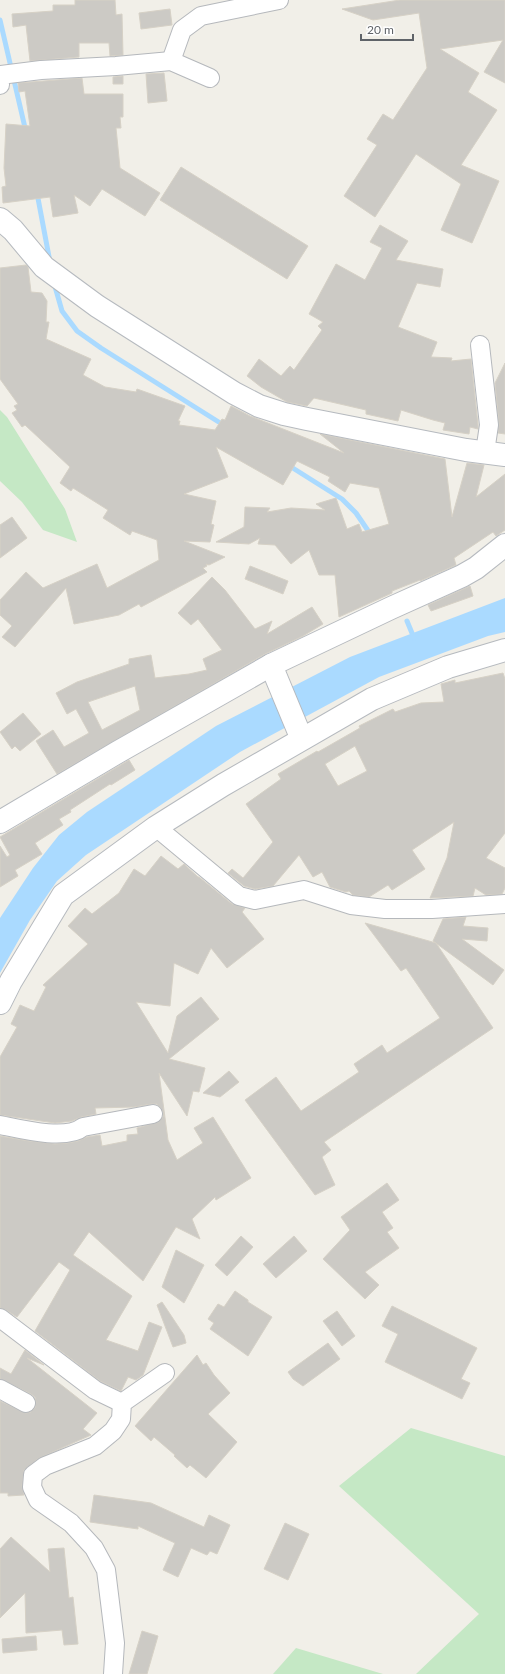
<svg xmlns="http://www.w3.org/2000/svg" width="505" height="1674" font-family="Lato,sans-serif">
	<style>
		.green { fill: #c5e8c5 }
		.water { fill: #aadaff }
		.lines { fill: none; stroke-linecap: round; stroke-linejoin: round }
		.stream { stroke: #aadaff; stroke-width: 5 }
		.building { fill: #cccac5; stroke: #d6d1c6; fill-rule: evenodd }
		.street-casing { stroke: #b5b8bc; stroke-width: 20 }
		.secondary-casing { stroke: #b6babf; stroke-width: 24 }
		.street { stroke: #fff; stroke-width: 18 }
		.secondary { stroke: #fff; stroke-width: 22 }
	</style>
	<rect width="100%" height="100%" fill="#f1efe8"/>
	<g class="green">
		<path d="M0,410l7,7 58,92 12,33 -34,-12 -21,-28 -22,-21z"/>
		<path d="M411,1428l94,28v218h-89l63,-60 -140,-128z"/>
		<path d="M296,1648l87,26h-110z"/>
	</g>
	<path class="water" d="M505,598v34l-17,4 -109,41 -139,75 -154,103 -29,26 -27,39 -30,53v-55l33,-50 26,-33 28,-23 129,-86 134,-69z"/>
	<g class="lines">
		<g class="stream">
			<path d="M0,20l26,112"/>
			<path d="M37,193l13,69"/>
			<path d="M54,283l8,28 15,20 24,17 124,78"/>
			<path d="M288,465l54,34 14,14 15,22"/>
			<path d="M407,621l7,17"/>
		</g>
	</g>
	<g class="building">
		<path d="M75,0h40l1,15 6,-1 1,41 -13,1 -1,-13h-30v14l-49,4 -4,-36 -13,2 -1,-13 41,-3v-6h22z"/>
		<path d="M400,0h105v83l-21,-11 19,-32 -63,9 39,24 -11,19 29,18 -36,55 38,16 -27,62 -31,-13 20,-46 -45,-30 -41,63 -31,-21 33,-51 -10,-6 16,-25 10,6 34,-52 -8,-55 -46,7 -31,-11z"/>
		<path d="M170,9l2,16 -31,4 -2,-16z"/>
		<path d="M164,73l3,28 -19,2 -2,-29z"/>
		<path d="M123,76v8h-10v-7z"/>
		<path d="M82,78l2,16h39v23h-3l1,11h-5l4,40 40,25 -15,23 -43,-27 -12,17 -16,-11 4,18 -25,4 -3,-20 -47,6 -1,-16 4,-1 -2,-18 2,-44 24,2 -5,-35 -6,1 -1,-9z"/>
		<path d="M181,167l127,79 -21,33 -127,-79z"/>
		<path d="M380,225l28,16 -12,19 47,9 -3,18 -23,-4 -19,44 39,15 -6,15 21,1 -1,3 20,-2 7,66v4l-8,-2 -1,7 -26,-4 2,-7 -12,-3 -32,-10 -3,11 -32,-7v-4l-52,-12 -7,8 -20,-4 -26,-15 -14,-11 12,-17 22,17 9,-10 4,4 28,-40 -4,-4 5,-4 -14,-8 27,-50 29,16 17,-32 -12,-6z"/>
		<path d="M26,265l2,2 3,25 11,1 5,8 -1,21h3l-3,17 45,20 -8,16 22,12 31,5 1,-3 48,17 -7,15h2l-1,4 36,5 7,-11 3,1 6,-14 19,10 94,37 -24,-19 125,25 7,58 15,-54 17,2 -8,32 29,-23v56l-9,6 -3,-4 -39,26 2,7 -36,16v-1l-28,11v2l-53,24 -4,-42h-16l-10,-25 -18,14 -16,-19 -17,-1 2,-6 -11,6 -33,-2 28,-15 1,-20 25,1 -3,4 24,-4 34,2 -9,-6 20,-6 11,31 12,-5 3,8 27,-8 -10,-36 -29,-5 -5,9 -17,-11 2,-4 -33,-16 -14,24 -67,-38 12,30 -44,17 32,7 -5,23 3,1 -4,17 -26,-1 41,16 -16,8 -3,-1 1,2 -4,2 4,4 -66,35 -2,-3 -20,11 -45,9 -8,-36 -51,59 -13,-10 10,-11 -12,-11v-15l26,-28 17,16 54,-24 10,24 52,-28 -2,-20 -25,-9 -2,4 -27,-17 5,-8 -35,-22 -2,3 -11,-8 10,-16 -45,-42 -3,2 -10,-14 5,-3 -3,-4 4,-2 -18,-25v-111z"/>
		<path d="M505,363v71l-7,-1 1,-9 -4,-41z"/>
		<path d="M12,517l15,21 -27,20v-33z"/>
		<path d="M250,566l38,15 -5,13 -38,-15z"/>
		<path d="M212,577l13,13 30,39 17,-8 -5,13 45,-27 11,17 -20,12 -38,18 -208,120 -21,-33 17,-11 11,17 25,-14 -13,-24 -9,5 -11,-21 21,-11 52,-18v-5l22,-4 4,23 34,-4 18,-4 -4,-11 19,-9 -24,-31 -7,6 -13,-12zM135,686l5,24 -38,20 -14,-28z"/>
		<path d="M470,586l3,10 -42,15 -3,-6z"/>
		<path d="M503,673l2,6v154l-19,25 19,10v20l-3,6 -16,1 -11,-7 -2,8 -43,2 17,-40 7,-36 -42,28 13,19 -33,21 -4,-5 -19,12 -16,-2 -4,-4 -3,1 -16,-5 -8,-15 -9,5 -14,-22 -26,31 -18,3 -11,-3 -16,-13 4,-4 11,9 30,-36 -27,-38 35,-25 -3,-5 39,-23 1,1 42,-24 -1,-2 34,-17 2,3 26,-9 23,-1 -3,-18 14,-4v3zM355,746l12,25 -29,15 -13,-22z"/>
		<path d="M23,713l18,21 -21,17 -5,-5 -3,3 -12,-17z"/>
		<path d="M129,760l6,10 -24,15 -1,-1 -40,26 1,2 -12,7 4,6 -28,18 7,11 -27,16 3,6 -18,11v-41l7,11 3,-2 -10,-18z"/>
		<path d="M161,856l17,13 6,-5 14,13h1l33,27 13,4 -3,4 22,27 -37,29 -16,-20 -13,26 -24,-11 -4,43 -34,-4 32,51 9,-37 24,-19 18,22 -50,40 36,9 -6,24 -6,-1 -6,25 -28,-43 9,67 9,20 26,-17 -9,-15 19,-11 38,61 -35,22 -1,-3 -23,22 8,20 -24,-12 -33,54 -54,-49 -16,23 59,41 -26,44 32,11 11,-29 13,5 -19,48 -7,5 -8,-3 -7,14 -21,-10 -65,-50 35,-61 -11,-8 -42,55 -11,-7 -6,-2v-172l29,5 26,3 13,-1 10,-2 9,-4 13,-2 2,11 25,-5v-6l11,-1 -1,-6 22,-6 4,-5v-5l-2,-4 -4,-4h-6l-17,3 -39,1 1,6 -15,3 -9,4 -17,2 -55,-8v-58l17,-30 -6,-3 9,-19 14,6 12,-24 -3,-2 45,-41 -20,-18 17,-18 7,6 27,-21 15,-24 11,7z"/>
		<path d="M466,917l-3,9 25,2 -1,13 -25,-2 42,31 -11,15 -60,-44 10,-22z"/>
		<path d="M365,923l71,20 57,85 -169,114 7,8 -9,7 13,28 -20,10 -70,-95 31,-23 25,34 58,-39 -5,-8 28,-19 5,8 53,-35 -34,-50 -5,3z"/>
		<path d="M229,1071l10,11 -19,15 -17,-4z"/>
		<path d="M387,1183l12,17 -17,12 11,16 -6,4 12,16 -34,24 14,13 -14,14 -42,-40 27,-29 -9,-13z"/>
		<path d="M241,1236l12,11 -26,29 -12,-11z"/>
		<path d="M294,1236l13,15 -31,27 -13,-14z"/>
		<path d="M176,1250l28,15 -20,38 -22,-16z"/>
		<path d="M235,1291l13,9v2l24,15 -24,39 -38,-27 4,-6 -6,-4 10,-15 6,3z"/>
		<path d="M162,1302l22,33 2,8 -13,4 -16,-42z"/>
		<path d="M392,1306l85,42 -16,31 9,4 -8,16 -77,-37 13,-28 -16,-8z"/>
		<path d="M337,1311l18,25 -13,10 -19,-25z"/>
		<path d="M328,1343l12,16 -37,27 -10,-7 -5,-7z"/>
		<path d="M25,1350l19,15 -17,-7 70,55 -14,16 8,6 -52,23 -15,12 -2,16 2,9 -16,1v-3h-8v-92l26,12 5,-1 4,-4 1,-6 -1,-5 -4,-3 -31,-15v-11l11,6z"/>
		<path d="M197,1355l6,10 3,-2 8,12 16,18 -22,21 29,28 -31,36 -16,-13 -3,3 -13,-12 1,-1 -21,-18 -3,4 -16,-15z"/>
		<path d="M94,1495l57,8 53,24 5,-12 21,10 -13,29 -7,-3 -3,4 -16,-7 -13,29 -15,-7 12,-27 -37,-17v3l-48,-7z"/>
		<path d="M285,1523l24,11 -21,46 -24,-11z"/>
		<path d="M11,1537l39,35 -2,-23 16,-1 5,50 4,-1 5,47 -14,1 -2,-15 -36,3 -1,-40 -25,25v-69z"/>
		<path d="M142,1631l16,5 -11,38h-18z"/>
		<path d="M36,1636l1,14 -34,3 -1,-14z"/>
	</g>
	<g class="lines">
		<g class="street-casing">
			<g id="street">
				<path d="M171,61l11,-31 19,-14 78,-16"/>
				<path d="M0,85v-10l41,-5 75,-4 55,-5 39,17"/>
				<path d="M480,345l9,80 -4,27"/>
				<path d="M156,827l83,69 16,4 49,-10 47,15 34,4h47l73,-5"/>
				<path d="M0,1125c20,4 66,16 83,2l70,-13"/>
				<path d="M0,1318l95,72 27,13"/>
				<path d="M0,1389l26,14"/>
				<path d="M113,1674l2,-31 -9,-73 -12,-22 -23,-25 -33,-23 -6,-13 1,-12 12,-9 50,-20 18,-15 8,-12 1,-16 43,-30"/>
			</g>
		</g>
		<g class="secondary-casing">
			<g id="secondary">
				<path d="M0,219l13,11 31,37 53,39 137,87 25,13 25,8 23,5 159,31 39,5"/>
				<path d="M271,665l27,65 5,8"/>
				<path d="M0,822l118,-70 153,-87 120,-57 71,-32 14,-8 29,-23"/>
				<path d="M0,1003l11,-22 52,-86 93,-68 67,-42 149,-86 76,-32 57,-17"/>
			</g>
		</g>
		<use href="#street" class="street"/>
		<use href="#secondary" class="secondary"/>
	</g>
	<path d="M361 34v6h52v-6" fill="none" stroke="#5f6368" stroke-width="2"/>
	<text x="367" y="34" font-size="12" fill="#5f6368" stroke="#ffffff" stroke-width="3" paint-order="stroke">20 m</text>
</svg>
